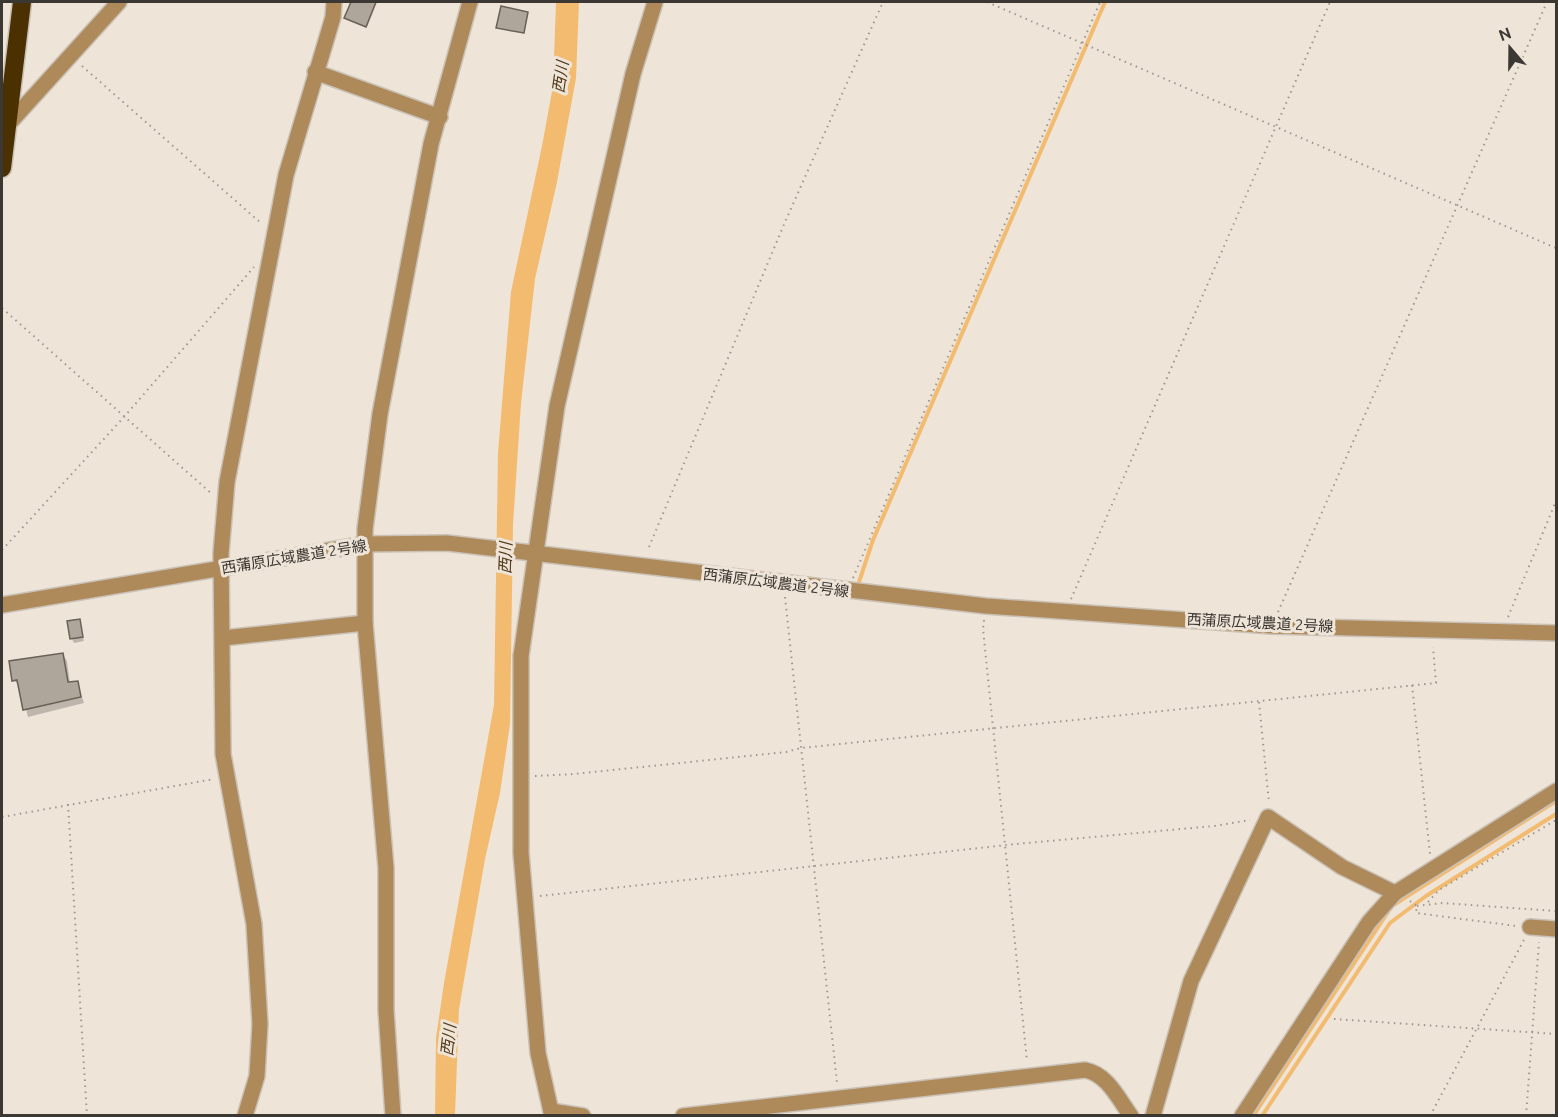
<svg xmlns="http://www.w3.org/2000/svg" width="1558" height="1117" font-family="Ubuntu,'Noto Sans JP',sans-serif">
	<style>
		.water { fill: #f3bb70 }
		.shadow { fill: #0003 }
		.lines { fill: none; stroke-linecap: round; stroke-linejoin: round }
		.stream { stroke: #f3bb70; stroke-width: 4 }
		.building { fill: #afa69b; stroke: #696156; stroke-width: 1.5 }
		.minor-casing { stroke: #cac1b7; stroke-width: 18 }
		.highway-casing { stroke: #cac1b7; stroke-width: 21 }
		.path { stroke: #9f988f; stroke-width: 2; stroke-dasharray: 1.5 4.5; stroke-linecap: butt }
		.minor { stroke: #ae8a5a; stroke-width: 15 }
		.highway { stroke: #4b3002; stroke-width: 18 }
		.labels { text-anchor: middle; stroke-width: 6; stroke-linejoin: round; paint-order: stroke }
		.street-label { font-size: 15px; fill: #3b3732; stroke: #eee4d8 }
		.water-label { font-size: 16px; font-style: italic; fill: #513a1a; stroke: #eee4d8 }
	</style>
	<rect width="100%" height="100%" fill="#eee4d8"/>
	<path class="water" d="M556,2h23l-3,76 -19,104 -22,97 -14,124 -8,122 -3,199 -10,69 -15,66 -26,150 -4,106 -20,1 1,-78 8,-55 50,-278 4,-252 13,-161 31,-146 11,-60z"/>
	<g class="shadow">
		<path d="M352,2h25l-10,25 -21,-9z"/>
		<path d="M527,13l-3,21 -26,-7z"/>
		<path d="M79,621l5,20 -10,2 -2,-4z"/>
		<path d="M63,655l4,6 3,23 7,-2 7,21 -56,14 -8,-30 -6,-7z"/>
	</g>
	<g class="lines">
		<g class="stream">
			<path d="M859,582l14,-42 232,-538"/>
			<path d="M1253,1116l139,-210 164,-105"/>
			<path d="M1262,1116l128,-193 36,-27 130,-82"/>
		</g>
	</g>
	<g class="building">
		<path d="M351,2h25l-10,25 -22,-9z"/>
		<path d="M501,6l27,6 -4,21 -28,-5z"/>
		<path d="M80,619l3,18 -13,2 -3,-18z"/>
		<path d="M63,653l5,29 10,-1 3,16 -58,13 -6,-30 -5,1 -3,-20z"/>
	</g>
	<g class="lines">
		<g class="minor-casing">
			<g id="minor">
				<path d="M315,72l125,45"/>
				<path d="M5,128l114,-126"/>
				<path d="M2,605l364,-61 81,-1 539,63 286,20 284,7"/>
				<path d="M223,638l142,-15"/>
				<path d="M1530,927l26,2"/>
				<path d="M551,1111l32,5"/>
				<path d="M245,1116l12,-40 3,-52 -6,-100 -31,-170 -2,-201 6,-71 59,-307 47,-158 1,-15"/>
				<path d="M393,1116l-7,-106v-142l-21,-245v-94l15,-115 51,-270 39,-142"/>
				<path d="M552,1116l-14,-63 -17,-200v-197l36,-250 76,-332 22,-72"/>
				<path d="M683,1116l402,-46c22,4 33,28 46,46"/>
				<path d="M1153,1116l38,-135 77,-164 74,50 53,26"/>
				<path d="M1242,1116l127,-194 26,-29 161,-102"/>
			</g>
		</g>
		<g class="highway-casing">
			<path id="highway" d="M2,168l20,-166"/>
		</g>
		<g class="path">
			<path d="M987,2l569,246"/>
			<path d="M82,66l180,158"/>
			<path d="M2,308l211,187"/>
			<path d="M649,547l136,-325 98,-220"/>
			<path d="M2,550l122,-133 130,-150"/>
			<path d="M853,578l247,-576"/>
			<path d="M785,597l52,486"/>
			<path d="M1071,599l259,-597"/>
			<path d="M1278,612l269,-610"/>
			<path d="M1508,617l48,-116"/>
			<path d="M984,620l-1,9 44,432"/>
			<path d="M1412,685l18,169"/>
			<path d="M1259,702l10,101"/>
			<path d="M535,776l39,-2 212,-22 15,-4 635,-65 -3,-36"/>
			<path d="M68,804l19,312"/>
			<path d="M2,817l212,-38"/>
			<path d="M540,896l476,-52 198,-18 36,-6"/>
			<path d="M1410,901l7,5 -1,7 100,13"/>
			<path d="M1428,902l11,-12 117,-70"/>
			<path d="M1417,906l25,-3 114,8"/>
			<path d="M1334,1019l222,15"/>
			<path d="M1430,1116l95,-178"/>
			<path d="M1526,1116l13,-174"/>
		</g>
		<use href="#minor" class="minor"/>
		<use href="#highway" class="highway"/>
	</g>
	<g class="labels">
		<g class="street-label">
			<text transform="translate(294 557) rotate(-9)" y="5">西蒲原広域農道 2号線</text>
			<text transform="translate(776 583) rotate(7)" y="5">西蒲原広域農道 2号線</text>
			<text transform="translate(1260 623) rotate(3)" y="5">西蒲原広域農道 2号線</text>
		</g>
		<g class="water-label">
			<text transform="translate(560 77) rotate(-82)" y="6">西川</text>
			<text transform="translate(505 558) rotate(-88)" y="6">西川</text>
			<text transform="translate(448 1040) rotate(-84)" y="6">西川</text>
		</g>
	</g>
	<rect width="1558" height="1117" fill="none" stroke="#3b3732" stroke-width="6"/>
	<g transform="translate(1510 48) rotate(340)" stroke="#eee4d8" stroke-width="4.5" paint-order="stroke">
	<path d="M0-4.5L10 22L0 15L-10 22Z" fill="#3b3732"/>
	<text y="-9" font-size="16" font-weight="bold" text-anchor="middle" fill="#3b3732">N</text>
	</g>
</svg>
